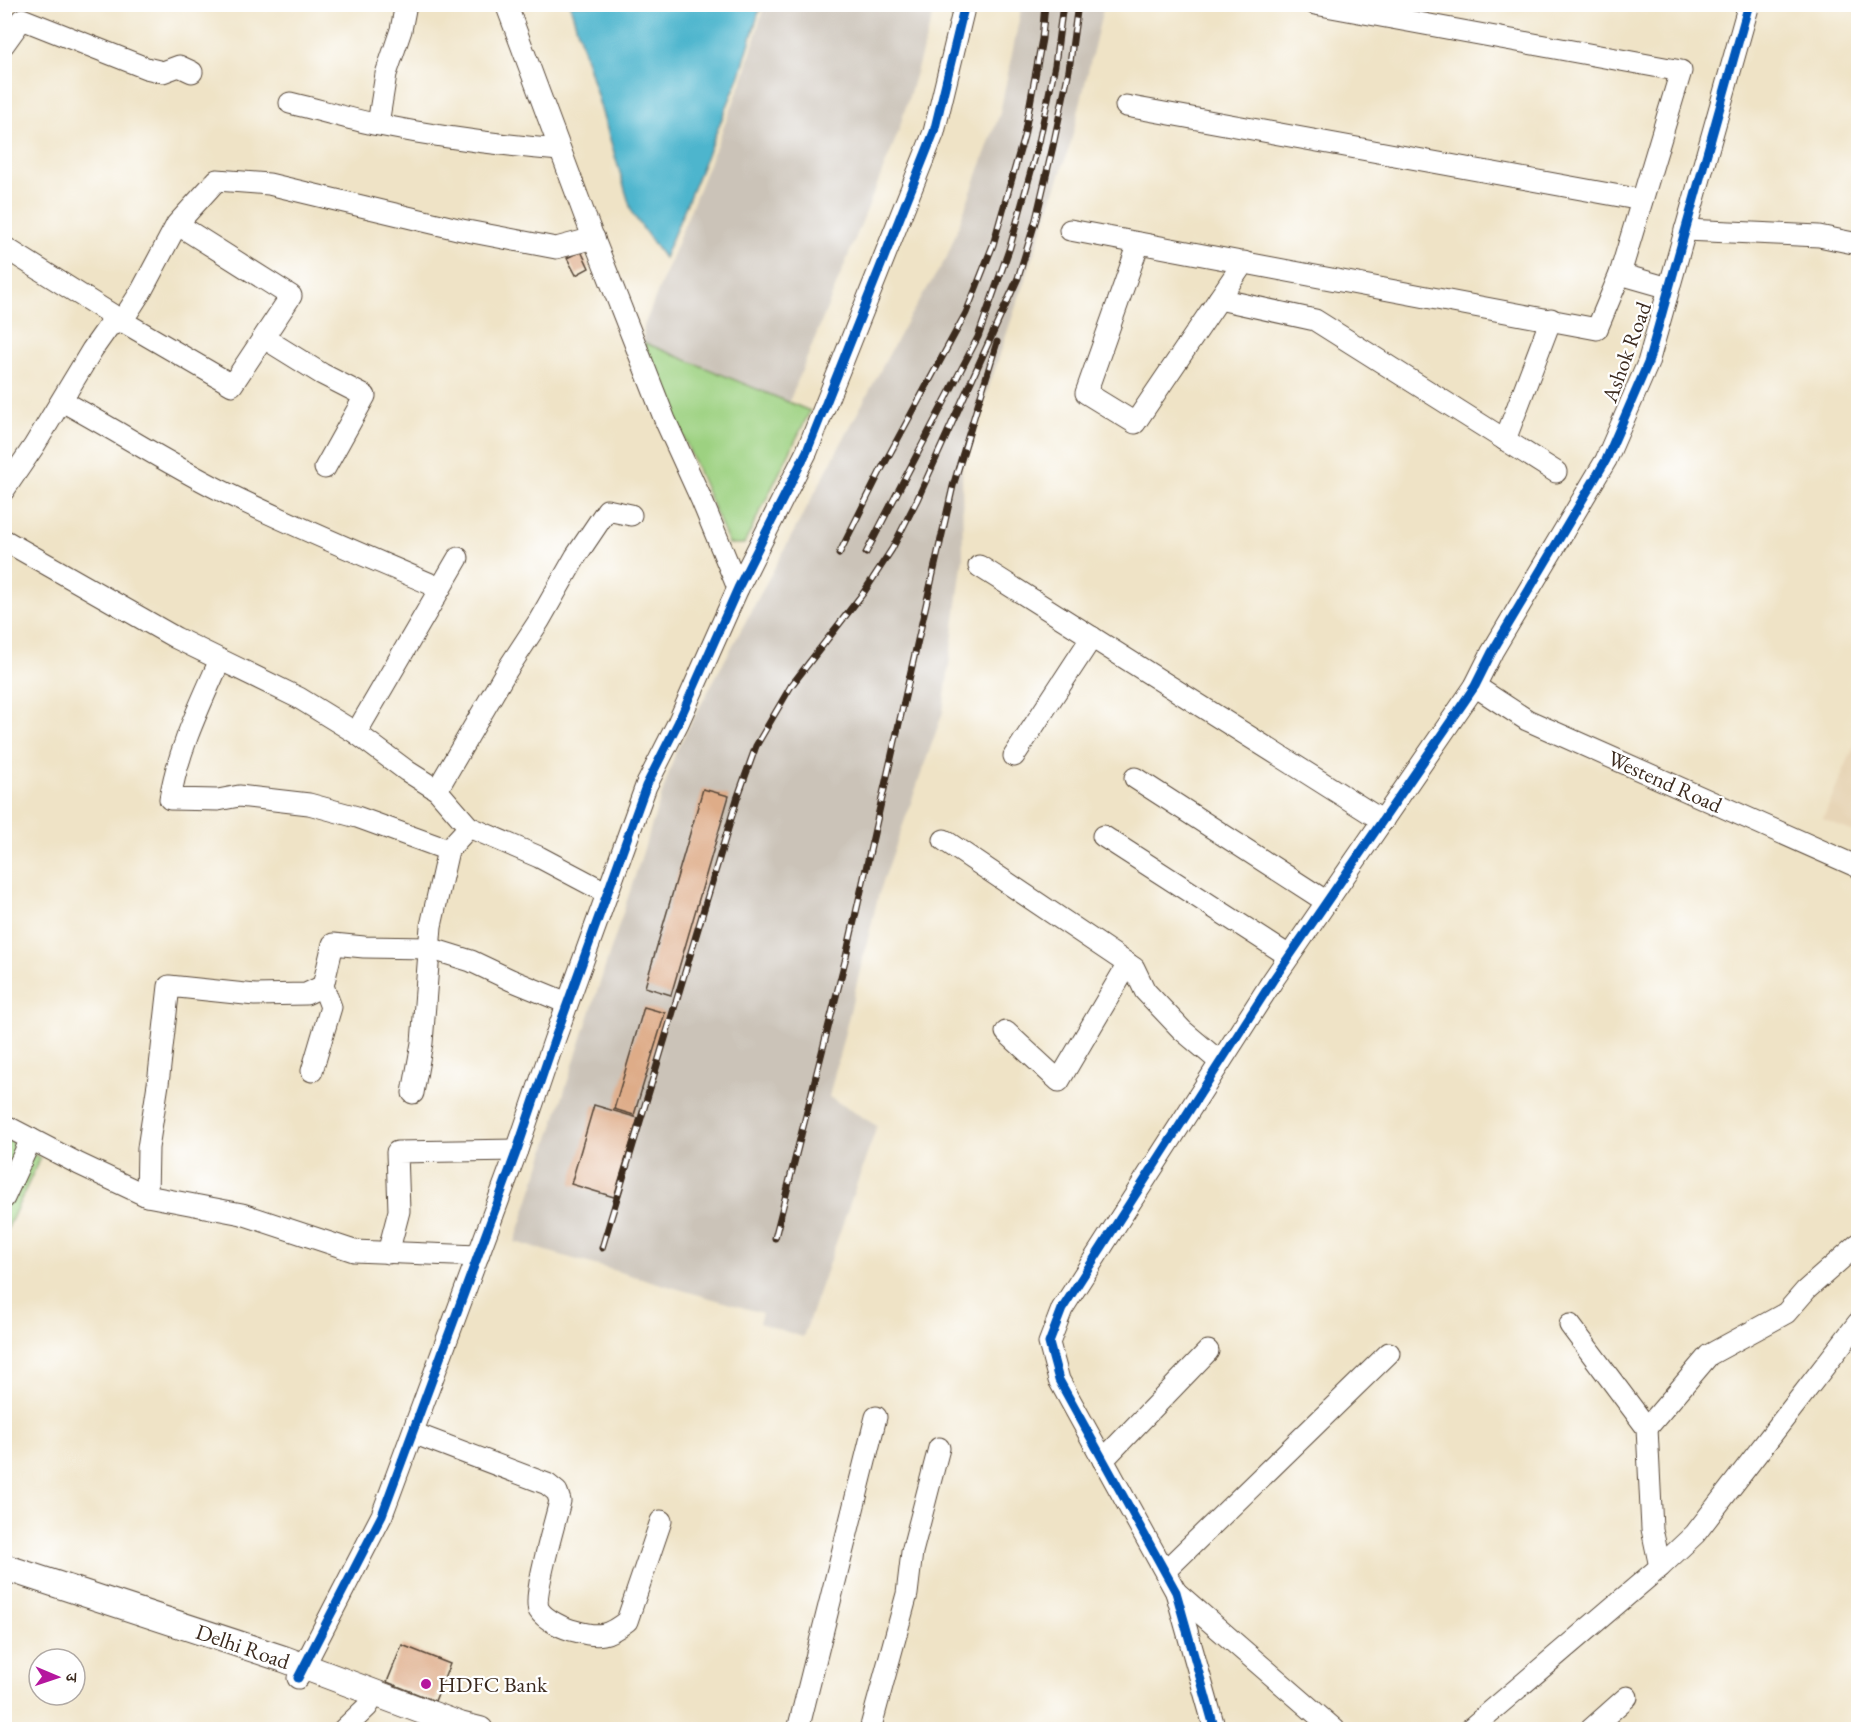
<svg xmlns="http://www.w3.org/2000/svg" width="1863" height="1734" font-family="'EB Garamond','Noto Serif Devanagari',serif">
	<style>
		.built { fill: #e7d5b7 }
		.industrial { fill: #cbc3b8 }
		.green { fill: #9dd181; stroke: #6c7e50; stroke-width: 1.5 }
		.water { fill: #4eb5cd; stroke: #447076; stroke-width: 1.5 }
		.building { fill: #deac88 }
		.lines { fill: none; stroke-linecap: round; stroke-linejoin: round }
		.minor-casing { stroke: #564637; stroke-width: 23 }
		.major-casing { stroke: #564637; stroke-width: 28 }
		.minor { stroke: #fff; stroke-width: 21 }
		.major { stroke: #fff; stroke-width: 26 }
		.rail-casing { stroke: #3b2a1e; stroke-width: 7 }
		.rail { stroke: #fff; stroke-width: 4.5; stroke-dasharray: 14; stroke-linecap: butt }
		.cycleway-casing { stroke: #fff; stroke-width: 13 }
		.cycleway { stroke: #0057b8; stroke-width: 9 }
		.poi-dot { fill: #b5179e; stroke: #fff; stroke-width: 2 }
		.labels { text-anchor: middle; stroke-width: 4.5; stroke-linejoin: round; paint-order: stroke }
		.street-label { font-size: 22px; fill: #3b2a1e; stroke: #fff }
		.poi-label { font-size: 22px; fill: #3b2a1e; stroke: #fff; text-anchor: start }
	</style>
	<rect width="100%" height="100%" fill="#fff"/>
	<filter id="ink" filterUnits="userSpaceOnUse"><feTurbulence type="fractalNoise" baseFrequency=".0167" numOctaves="2"/><feDisplacementMap in="SourceGraphic" scale="12" xChannelSelector="R" yChannelSelector="G"/><feConvolveMatrix kernelMatrix="1 2 1 2 8 2 1 2 1" color-interpolation-filters="sRGB"/></filter>
	<filter id="wash" filterUnits="userSpaceOnUse"><feTurbulence type="fractalNoise" baseFrequency=".008" numOctaves="4" result="noise"/><feDisplacementMap in="SourceGraphic" scale="24" xChannelSelector="R" yChannelSelector="G"/><feGaussianBlur stdDeviation="1.35" result="paint"/><feColorMatrix in="noise" values="0 0 0 0 0 0 0 0 0 0 0 0 0 0 0 0 0 1.4 0 .05"/><feComposite in="paint" operator="in"/></filter>
	<g filter="url(#wash)">
		<rect width="100%" height="100%" fill="#efe3c6"/>
		<path class="built" d="M1858,737v97l-35,-15z"/>
		<g class="industrial">
			<path d="M764,5h172l-38,128 -109,269 -146,-60 1,-16 101,-252z"/>
			<path d="M1022,5h82l-33,137 -109,325 1,91 -20,154 -64,181 -50,204 48,29 -74,211 -44,-14 3,-10 -247,-71 161,-491 232,-432 39,-62 53,-144z"/>
		</g>
		<g class="green">
			<path d="M643,342l167,69 -66,133h-15z"/>
			<path d="M5,1137l35,21 -35,76z"/>
		</g>
		<path class="water" d="M570,5h191l-21,70 -76,183 -32,-45z"/>
		<g id="blocks">
			<g class="building">
				<path d="M581,251l8,17 -13,7 -9,-17z"/>
				<path d="M703,789l26,7 -58,199 -26,-8z"/>
				<path d="M644,1007l21,6 -31,102 -20,-6z"/>
				<path d="M594,1105l44,13 -24,79 -43,-13z"/>
				<path d="M402,1645l48,19 -15,37 -48,-19z"/>
			</g>
		</g>
	</g>
	<g filter="url(#ink)">
		<use href="#blocks" fill-opacity="0" stroke="#564637" stroke-width="1.5"/>
		<g class="lines">
			<g class="minor-casing">
				<g id="minor">
					<path d="M506,4l80,215 79,201 37,81 36,87"/>
					<path d="M4,44l18,-25 124,49 17,4 16,-6 13,6"/>
					<path d="M290,103c30,7 59,16 89,22 60,12 120,20 181,25"/>
					<path d="M1126,106l516,94"/>
					<path d="M378,124l8,-50 15,-44 5,-26"/>
					<path d="M177,224l114,72 -59,89 -110,-64 20,-31 35,-66 40,-44 52,4 193,46 94,18 38,-10"/>
					<path d="M1070,230l527,99 23,-55 61,-203 -366,-67"/>
					<path d="M1685,230l134,6 39,8"/>
					<path d="M1139,243l-53,150 49,30 109,-161"/>
					<path d="M4,247l118,74 -13,5 -17,24 -58,96 -30,44"/>
					<path d="M1620,274l49,14"/>
					<path d="M1219,299l96,21 241,152"/>
					<path d="M264,338l58,36 43,22 -40,72"/>
					<path d="M62,401c52,28 103,61 156,88 72,36 148,67 222,99"/>
					<path d="M1505,440l46,-121"/>
					<path d="M4,540l172,98 123,60 57,35 51,38 30,19 32,37"/>
					<path d="M979,566l404,255"/>
					<path d="M220,660c-20,45 -42,90 -50,139l48,1 21,-4 70,8 48,13 91,33"/>
					<path d="M1475,686l52,34 331,147"/>
					<path d="M356,733l102,-175"/>
					<path d="M1014,756l78,-119"/>
					<path d="M1135,778l192,124"/>
					<path d="M437,790l70,-120 32,-49 37,-65 31,-46 24,5"/>
					<path d="M1103,836l186,120"/>
					<path d="M944,840l190,128 11,23 37,39 38,32"/>
					<path d="M1006,1032l53,49 69,-117"/>
					<path d="M312,1071l19,-64 -8,-21 10,-42 31,3 65,1 42,13 40,19 56,23"/>
					<path d="M413,1093l9,-50 9,-117 17,-76 21,-23 70,30 68,36"/>
					<path d="M4,1125l75,39 68,32 95,18 112,37 124,5"/>
					<path d="M147,1196l1,-48 10,-64 11,-98 86,9 51,-1 17,-8"/>
					<path d="M4,1198l27,-59"/>
					<path d="M388,1253l11,-42 -2,-59 120,-2"/>
					<path d="M1570,1325l77,103 5,101 8,38"/>
					<path d="M1647,1428l62,-73 77,-42 20,-23 52,-46"/>
					<path d="M413,1433l134,51 10,8 3,9c-4,18 -28,96 -21,109 6,10 26,19 36,21 24,7 33,5 52,-10l34,-100"/>
					<path d="M1103,1460l105,-109"/>
					<path d="M1165,1571l224,-218"/>
					<path d="M1176,1592l159,138"/>
					<path d="M298,1678l84,-163 135,-365 37,-109 92,-255 32,-63 60,-135 69,-137 127,-319 31,-128"/>
					<path d="M343,1730l24,-23 8,-13"/>
					<path d="M798,1730l78,-313"/>
					<path d="M870,1730l37,-136 5,-42 27,-104"/>
					<path d="M1215,1730l-39,-138 -117,-212 -10,-37 13,-34 211,-329 202,-294 17,-34 114,-192 42,-97 101,-359"/>
					<path d="M1469,1730l191,-163 35,-33 163,-211"/>
					<path d="M1590,1730l37,-33"/>
				</g>
			</g>
			<g class="major-casing">
				<path id="major" d="M4,1567l280,92 176,66 20,5"/>
			</g>
			<use href="#minor" class="minor"/>
			<use href="#major" class="major"/>
			<g class="rail-casing">
				<g id="rail">
					<path d="M866,553l112,-216 32,-90 29,-105 16,-77 8,-61"/>
					<path d="M839,554l43,-86 84,-155 27,-68 31,-109 18,-97 3,-35"/>
					<path d="M775,1238l70,-277 108,-475 44,-144"/>
					<path d="M602,1248l135,-449 19,-53 35,-60 73,-94 28,-43 25,-49 101,-222 18,-59 17,-73 16,-76 9,-66"/>
				</g>
			</g>
			<use href="#rail" class="rail"/>
			<g class="cycleway-casing">
				<g id="cycleway">
					<path d="M298,1678l84,-163 135,-365 37,-109 92,-255 32,-63 60,-135 69,-137 127,-319 31,-128"/>
					<path d="M1215,1730l-39,-138 -117,-212 -10,-37 13,-34 211,-329 202,-294 17,-34 114,-192 42,-97 101,-359"/>
				</g>
			</g>
			<use href="#cycleway" class="cycleway"/>
		</g>
	</g>
	<circle class="poi-dot" cx="426" cy="1684" r="6"/>
	<g class="labels">
		<g class="street-label">
			<text transform="translate(1626 352) rotate(-70)" y="8">Ashok Road</text>
			<text transform="translate(1665 781) rotate(24)" y="8">Westend Road</text>
			<text transform="translate(243 1646) rotate(19)" y="8">Delhi Road</text>
		</g>
		<g class="poi-label">
			<text x="438" y="1692">HDFC Bank</text>
		</g>
	</g>
	<rect width="1863" height="1734" fill="none" stroke="#fff" stroke-width="24"/>
	<g transform="translate(57 1677) rotate(92)"><circle r="28" fill="#ffffff" stroke="#b1aaa5" stroke-width="1.5"/>
	<path d="M0-4.5L10 22L0 15L-10 22Z" fill="#b5179e"/>
	<text y="-9" font-size="16" font-weight="bold" text-anchor="middle" fill="#3b2a1e">उ</text>
	</g>
</svg>
